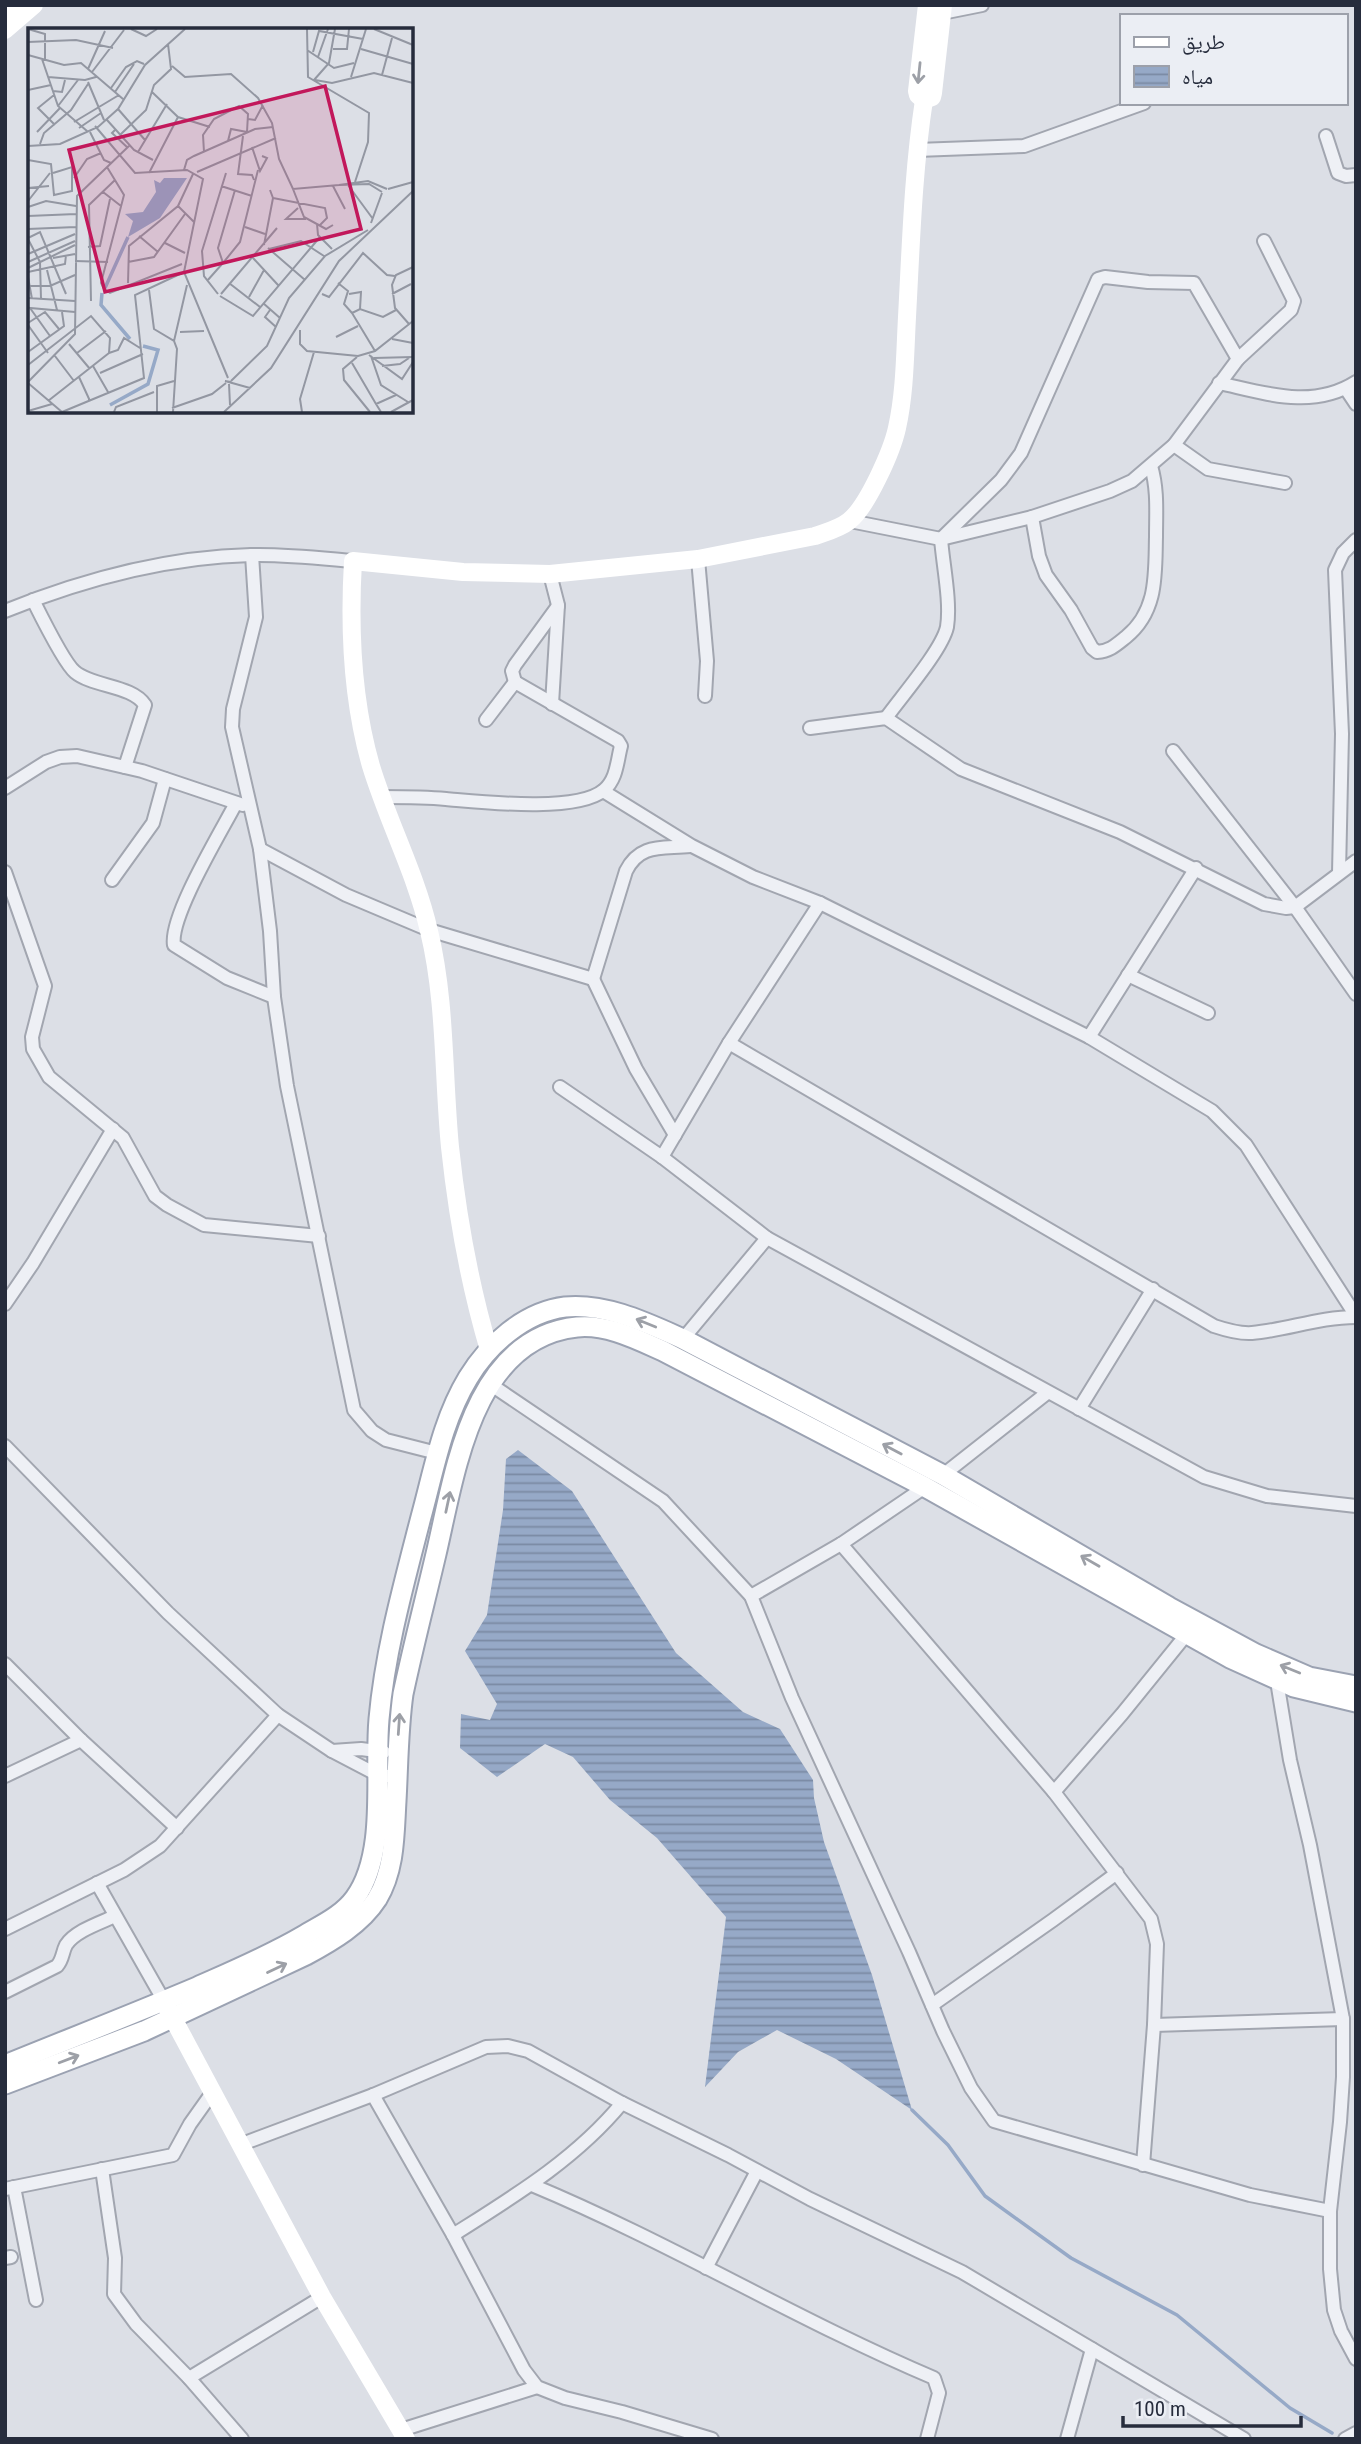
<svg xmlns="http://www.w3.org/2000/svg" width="1361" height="2444" font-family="'Roboto Condensed','Noto Naskh Arabic',sans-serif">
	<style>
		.water { fill: url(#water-rules) }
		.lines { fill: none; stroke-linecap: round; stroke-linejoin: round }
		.stream { stroke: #96a9c7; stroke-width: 3.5 }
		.street-casing { stroke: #a2a6b0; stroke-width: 16 }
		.primary-casing { stroke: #9ba2b2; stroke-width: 23 }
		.street { stroke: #eef0f5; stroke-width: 12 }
		.secondary { stroke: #fff; stroke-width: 18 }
		.primary { stroke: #fff; stroke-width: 19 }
		.oneway { stroke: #9da0a7 }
		.inset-river { fill: none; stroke: #96a9c7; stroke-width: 3.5 }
		.inset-road { fill: none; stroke: #9397a2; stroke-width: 2 }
		.view { fill: #c2185b; fill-opacity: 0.15; stroke: #c2185b; stroke-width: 3.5 }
		.inset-edge { fill: none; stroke: #262c3c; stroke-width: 3.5 }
	</style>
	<defs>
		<pattern id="water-rules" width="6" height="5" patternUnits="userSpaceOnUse" patternTransform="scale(1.75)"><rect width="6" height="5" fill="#96a9c7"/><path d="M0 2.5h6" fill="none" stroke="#7a8aa3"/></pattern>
	</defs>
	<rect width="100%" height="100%" fill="#dcdfe6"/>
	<path class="water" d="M518,1450l54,41 104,162 67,59 37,17 33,51 1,18 10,44 48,133 40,135 -76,-51 -59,-29 -39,22 -33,35 21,-170 -69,-79 -47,-38 -37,-43 -28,-13 -48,33 -37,-29 1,-34 29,6 7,-16 -32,-53 22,-36 16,-105 3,-51z"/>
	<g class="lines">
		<path class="stream" d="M912,2110l36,35 37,51 86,62 106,57 113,93 42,25"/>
		<g class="street-casing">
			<g id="street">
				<path d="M942,13l40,-8"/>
				<path d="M1326,136l12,37 8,3 10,-1"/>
				<path d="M917,150l107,-4 120,-43"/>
				<path d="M1219,383c46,10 93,27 137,-1"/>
				<path d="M1346,389l10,15"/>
				<path d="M1174,445l34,24 77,14"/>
				<path d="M1032,517l7,39 7,19 25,35 21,38 5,4c13,-1 19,-7 29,-15 32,-26 29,-63 30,-100 0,-25 2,-47 -5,-71"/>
				<path d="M850,521l91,18 91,-22 78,-26 22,-10 42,-36 64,-86 53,-49 3,-9 -30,-60"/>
				<path d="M252,555l4,62 -23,92 -1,18 28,122 10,82 4,66 13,89 67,324 18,21 14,9 51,13"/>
				<path d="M698,559l9,102 -2,35"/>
				<path d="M550,574l8,31 -6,99"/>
				<path d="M33,600c8,16 31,63 42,72 18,15 57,13 70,33l-20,62"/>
				<path d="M5,611c79,-32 161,-54 246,-56 34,-1 68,3 102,6"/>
				<path d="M515,682l-3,-11 3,-6 43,-59"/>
				<path d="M886,718c15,-21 56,-68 61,-91 4,-25 -4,-62 -6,-88l60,-59 20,-27 77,-174 7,-2 43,5 46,1 44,76"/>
				<path d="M810,728l76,-10 75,51 159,63 144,72 22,4 9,-1 61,-46"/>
				<path d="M1173,751l122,156 61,87"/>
				<path d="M5,788l41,-26 14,-5 17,-1 65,15 101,34"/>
				<path d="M603,791l89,55 61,31 67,26 269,134 123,74 34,34 110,171"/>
				<path d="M382,797c21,0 43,0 64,2 36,3 131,14 158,-9 13,-11 13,-29 17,-44l-3,-5 -103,-59 -29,38"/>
				<path d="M236,803c-15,29 -67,114 -62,142l53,33 47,19"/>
				<path d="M260,849l86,46 83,35 164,49 33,-108c14,-28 36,-22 64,-25"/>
				<path d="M5,872l40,114 -13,51 1,12 16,28 74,61 32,58 12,9 37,20 115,11"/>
				<path d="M1339,873l3,-139 -7,-164 8,-17 13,-13"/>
				<path d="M112,880l41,-57 12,-44"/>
				<path d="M1128,975l80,38"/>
				<path d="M593,979l43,90 39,66"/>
				<path d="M1089,1037l107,-169"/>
				<path d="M729,1043l485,283c12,4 25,8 38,7 35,-3 67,-16 104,-16"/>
				<path d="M560,1087l102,70 105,81 437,239 63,19 89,10"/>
				<path d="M662,1157l67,-114 91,-140"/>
				<path d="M5,1304l28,-41 80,-134"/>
				<path d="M683,1339l84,-101"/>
				<path d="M490,1384l173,117 88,95 41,102 117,254 34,79 28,57 23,33 256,74 80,16"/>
				<path d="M1079,1409l74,-120"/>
				<path d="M5,1446l163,167 110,102 54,36 46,24 20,2"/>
				<path d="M943,1475l104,-82"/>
				<path d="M841,1544l213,248 97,127 6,25 -3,81 -11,140"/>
				<path d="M751,1596l90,-52 84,-57"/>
				<path d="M5,1664l76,76 96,88"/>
				<path d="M1277,1681l13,79 20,85 33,174v58l-3,45 -10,89v58l4,41 7,21 15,28"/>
				<path d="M332,1751l29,-2 23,3"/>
				<path d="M5,1776l76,-36"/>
				<path d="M1054,1792l68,-78 64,-79"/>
				<path d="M97,1883l67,118"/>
				<path d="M5,1929l119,-59 36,-24 118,-131"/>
				<path d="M5,1992l52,-26c6,-7 5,-13 9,-21 9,-14 34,-22 49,-29"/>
				<path d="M932,2005l121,-85 64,-47"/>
				<path d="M1154,2025l189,-6"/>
				<path d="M373,2095l80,140 71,135 13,17 28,11 57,14 90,27"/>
				<path d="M242,2144l131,-49 113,-48 22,-1 20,5 94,52 106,52 82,44 152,73 282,167"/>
				<path d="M102,2169l13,89 -1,36 22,30 53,54 53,61"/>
				<path d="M532,2185c137,57 265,135 402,193l5,15 -12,46"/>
				<path d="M14,2187l22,113"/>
				<path d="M5,2189l168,-34 17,-31 22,-31"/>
				<path d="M453,2235c60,-38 123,-76 169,-132"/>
				<path d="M5,2258l6,-1"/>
				<path d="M706,2268l51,-97"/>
				<path d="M189,2378l133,-81"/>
				<path d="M401,2430l136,-43"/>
				<path d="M1067,2439l25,-90"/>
				<path d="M1345,2439l11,-6"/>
			</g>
		</g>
		<g class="primary-casing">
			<g id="primary">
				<path d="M5,2065c64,-26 128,-51 192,-78 36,-16 72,-31 106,-51 18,-11 39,-20 52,-38 33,-46 19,-125 24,-179 6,-68 25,-136 42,-202 13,-47 21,-96 47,-139 20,-33 56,-66 97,-71 41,-4 82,16 118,32l260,136 226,132 87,47 53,23 47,9"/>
				<path d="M5,2084l139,-53 162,-76c26,-14 55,-31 71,-56 18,-30 17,-65 19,-98 2,-36 2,-72 7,-107 10,-47 22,-93 33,-140 19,-81 36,-216 141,-227 30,-3 59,12 86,24l262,136 305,171 64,29 62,15"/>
			</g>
		</g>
		<use href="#street" class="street"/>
		<g class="secondary">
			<path d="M927,5l-10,86 1,4 6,5 8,-3 1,-4 10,-88"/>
			<path d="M5,12l8,-7"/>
			<path d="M5,30l29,-25"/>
			<path d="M489,1350c-19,-64 -32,-137 -39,-203 -7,-72 -4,-146 -21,-216 -13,-57 -41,-109 -58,-165 -19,-66 -22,-137 -18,-205l110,11 87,2 148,-15 117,-23c11,-4 24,-7 34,-15 18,-14 43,-70 48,-93 8,-36 8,-74 10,-111 4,-73 6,-145 17,-217"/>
			<path d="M167,2007l155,290 84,142"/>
		</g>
		<use href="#primary" class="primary"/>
	</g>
	<defs><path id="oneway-shaft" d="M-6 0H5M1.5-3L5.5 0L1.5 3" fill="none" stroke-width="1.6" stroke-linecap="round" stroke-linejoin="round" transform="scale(1.75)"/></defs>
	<g class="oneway">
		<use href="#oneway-shaft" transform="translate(919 73) rotate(96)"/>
		<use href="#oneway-shaft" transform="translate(646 1323) rotate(-158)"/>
		<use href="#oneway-shaft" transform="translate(892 1449) rotate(-152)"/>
		<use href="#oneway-shaft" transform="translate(448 1502) rotate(-78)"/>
		<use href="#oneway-shaft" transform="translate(1090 1561) rotate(-150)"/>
		<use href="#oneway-shaft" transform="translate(1290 1669) rotate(-158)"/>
		<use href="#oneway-shaft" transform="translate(399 1724) rotate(-86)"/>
		<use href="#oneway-shaft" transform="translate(277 1968) rotate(-25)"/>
		<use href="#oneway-shaft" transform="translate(69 2059) rotate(-21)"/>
	</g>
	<g transform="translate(28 28)">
		<rect width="385" height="385" fill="#dcdfe6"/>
		<path d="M136,150h23l-27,40 -32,19 5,-16 -8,-7 18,-2 13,-20 -2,-12 6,3z" fill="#96a9c7"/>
		<path class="inset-river" d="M77,260l23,-51M74,265l-1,12 29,34M82,377l38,-21 10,-34 -15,-4"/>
		<path class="inset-road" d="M0,1l17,5v26M103,1l15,7 11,-7M279,1l1,48 61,36 -1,29 -13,40M346,1l39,16M0,14l48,-2 37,8M305,21h14l2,-20M333,21l52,15M279,22l27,18 20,-5M285,24l6,-21 44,8M0,27l36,10 17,-2 42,36M290,29l10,-28M14,31l16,47 29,25M144,38l13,11 46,-3 27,24 14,25 7,36 14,30 46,-4M60,41l17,-38M64,44l32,-42M354,47l10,-37M20,49l37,3 11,-3M323,49l15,-48M286,52l15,-17 6,-34M287,52l17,3 42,-10 39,10M60,54l16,38M83,60l15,-21 11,-6 7,3M0,62l23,-5M25,63l9,1 3,-12M87,64l19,-28M124,64l26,25 32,10M26,67l-16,13 17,17M30,78l20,-26M90,81l27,31M220,91l7,1 8,-15M79,92l27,30 19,10M46,94l45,-27M67,98l40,47 52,-3 16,9 -19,93 44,106M51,100l22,-15M88,101l-4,4 16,15M9,104l23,-24M62,104l14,28 7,3M93,106l25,-24 8,-25 17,-16 -3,-25M215,108l-5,38 14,1 2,5M200,113l3,-12 16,3M12,116l4,-11 27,-23 17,-26M0,118l32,-2 38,-17 20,-18 27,-44 40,-36M224,119l8,24 7,-13 -5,-2M110,124l29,-48M176,124l-1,-17 11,-16 25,-13 9,8 -1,18M0,132l23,4 3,31 18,-4v-24l-19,6M79,139l17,28 -23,88 3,6 6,4 72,-29M156,142l3,-10 7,-4 61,-27 18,-2M169,144l79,-34M121,145l29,-56M46,150l13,-19 14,-6M320,157l25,34M193,158l31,10M305,158l12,23M0,160l21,-2M265,161l11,28 22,12 7,-4M360,161l25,-7M75,164l18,14M354,164l-13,-8 -30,1 29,-4 19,8M245,170l52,10 2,10 -7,7M0,173l22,-28M150,178l16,16M0,179l18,-6 30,5M270,180l-12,11h20M0,188l48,-2M343,195l11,-30M289,196l1,11 14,14M217,199l20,7M0,201l48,-2M111,208l19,16M0,210l12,-6 26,62M0,211l12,23 1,37M137,215l20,10M236,217l9,-47 -3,-8M60,219l12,-1 10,-47M240,220l37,32M241,221l32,-8 23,15M0,226l47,-20M25,230l22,-4M225,230l25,27M47,233l33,1M0,234l47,-21M100,234l26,-5 31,-43M195,235l17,-21 18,-72M0,240l47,-23M19,242l10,40M0,244l37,-8 1,-9M0,249l4,22M179,253l16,-18 -5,-15 17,-58M100,255l1,-37 49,-40 15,-32M201,255l31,24M310,255l10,8 -4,13 8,9M0,258h22l25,-11M121,262l5,39 20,12 3,8 -4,63M190,266l-14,-18 -2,-25 24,-78M193,266l56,-66M294,266l7,3 34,-44 24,22 8,1M321,266l12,-2 -1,17M364,266l19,-10M192,268l33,20 67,-79M221,269l15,-27M0,270l47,3M63,273l-2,-96 26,-25M235,275l17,15M242,282l-5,7 11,10M0,295l17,-11 14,17M381,296l-14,-16 -3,-23 4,-10 17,-8M0,297l20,28M272,302v14l7,7 51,5 17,-5 38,-30M152,304l24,-1M22,308l-20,-28 45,4M308,309l22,-11M364,311l21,4M146,313l13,-56M41,316l21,25M347,323l-23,-38 8,-4 23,8 13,-7M0,324l36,-26 -2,-14M49,325l29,-22M81,325l9,-3 6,-12 16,10M341,327l33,24 11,-17M27,328l19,25M343,328l10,29 27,17M329,329l-14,12 1,11 26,32M346,330l39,-1M324,335l24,41M0,337l63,-49 19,22 -1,15 -61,48M65,338l15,26M354,338l18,-2 9,-6M72,345l43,-19M51,349l11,24M203,353l36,-35 22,-48 36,-42 43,-26M0,354l47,-48 2,-138 53,-51M203,354l-6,-1 25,7M0,355l34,29M201,356l1,21M144,380l40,-14 14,-11M0,383l24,-7M34,384l82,-34 -9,-83 47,-22M86,384l2,-5 38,-15M129,384v-26l17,-5M196,384l47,-44 68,-107 74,-70M274,384l-2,-13 14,-47M353,384l-5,-8 20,-9M363,384l22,-12"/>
		<path class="view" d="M297,58l36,143 -256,63 -36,-142z"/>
		<rect width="385" height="385" class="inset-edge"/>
	</g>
	<rect width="1361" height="2444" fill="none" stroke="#262c3c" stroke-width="14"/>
	<rect x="1120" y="14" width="228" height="91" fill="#ebeef4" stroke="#9ca0aa" stroke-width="2"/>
	<rect x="1134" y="37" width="35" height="10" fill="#ffffff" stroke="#9ca0aa" stroke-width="2"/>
	<text x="1182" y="49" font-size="21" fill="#262c3c">طريق</text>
	<rect x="1134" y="66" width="35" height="21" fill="url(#water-rules)" stroke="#9ca0aa" stroke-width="2"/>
	<text x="1182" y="84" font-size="21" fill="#262c3c">مياه</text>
	<path d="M1123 2416v10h178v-10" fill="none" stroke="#262c3c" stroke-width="3.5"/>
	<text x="1134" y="2416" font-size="21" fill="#262c3c" stroke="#ebeef4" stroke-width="5" paint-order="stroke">100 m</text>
</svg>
